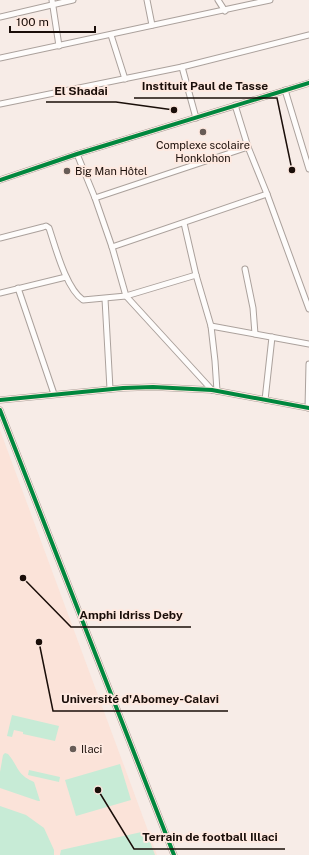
<svg xmlns="http://www.w3.org/2000/svg" width="309" height="855" font-family="'Public Sans',sans-serif">
	<style>
		.built { fill: #fbe3d9 }
		.green { fill: #c7ebd6 }
		.lines { fill: none; stroke-linecap: round; stroke-linejoin: round }
		.minor-casing { stroke: #aba19c; stroke-width: 7 }
		.minor { stroke: #fefcfb; stroke-width: 5 }
		.cycleway-casing { stroke: #fee9e0; stroke-width: 6 }
		.cycleway { stroke: #00873e; stroke-width: 4 }
		.poi-dot { fill: #675c57; stroke: #fee9e0; stroke-width: 1.5 }
		.labels { text-anchor: middle; stroke-width: 4; stroke-linejoin: round; paint-order: stroke }
		.poi-label { font-size: 11px; fill: #1a0e09; stroke: #fee9e0; text-anchor: start }
		.leader { fill: none; stroke: #1a0e09; stroke-width: 1.5 }
		.callout-dot { fill: #1a0e09; stroke: #fee9e0; stroke-width: 1.5 }
		.callout-label { font-size: 12px; text-anchor: middle; font-weight: bold; fill: #1a0e09; stroke: #fee9e0; stroke-width: 4; stroke-linejoin: round; paint-order: stroke }
	</style>
	<rect width="100%" height="100%" fill="#f7ece7"/>
	<path class="built" d="M0,430l157,425h-157z"/>
	<g class="green">
		<path d="M12,715l47,11 -4,15 -32,-7v-2l-9,-2 -2,7 -5,-1z"/>
		<path d="M5,753l3,1c11,13 8,20 26,28l6,19h-2l-38,-13v-16l3,-17z"/>
		<path d="M120,764l11,36 -55,16 -11,-36z"/>
		<path d="M29,770l31,7 -1,5 -31,-7z"/>
		<path d="M0,806l26,9 18,13 10,22v5h-54z"/>
		<path d="M146,831l9,24h-95l1,-5z"/>
	</g>
	<g class="lines">
		<g class="minor-casing">
			<g id="minor">
				<path d="M52,0l7,46"/>
				<path d="M147,0l5,25"/>
				<path d="M218,0l7,11"/>
				<path d="M0,17l73,-17"/>
				<path d="M111,35l14,44"/>
				<path d="M0,58l270,-58"/>
				<path d="M182,67l14,51"/>
				<path d="M285,90l24,79"/>
				<path d="M0,104l182,-37 127,-32"/>
				<path d="M235,105l13,42 19,47 42,115"/>
				<path d="M77,154l18,44 17,49 14,49 86,94"/>
				<path d="M0,180l77,-26 232,-71"/>
				<path d="M95,198l153,-51"/>
				<path d="M184,223l12,52 15,51 4,35 2,30"/>
				<path d="M0,238l43,-11 3,-1 3,2c7,21 17,60 34,72l43,-4 70,-21"/>
				<path d="M112,247l155,-53"/>
				<path d="M245,269l8,39 2,26"/>
				<path d="M18,288l36,106"/>
				<path d="M0,293l66,-16"/>
				<path d="M105,299l5,90"/>
				<path d="M211,326l98,18"/>
				<path d="M0,400l123,-12 30,-1 59,3 97,18"/>
				<path d="M265,400l7,-63"/>
				<path d="M308,408l1,-44"/>
				<path d="M0,410l174,445"/>
			</g>
		</g>
		<use href="#minor" class="minor"/>
		<g class="cycleway-casing">
			<g id="cycleway">
				<path d="M0,180l77,-26 232,-71"/>
				<path d="M0,400l123,-12 30,-1 59,3 97,18"/>
				<path d="M0,410l174,445"/>
			</g>
		</g>
		<use href="#cycleway" class="cycleway"/>
	</g>
	<g class="poi-dot">
		<circle cx="203" cy="132" r="4"/>
		<circle cx="67" cy="171" r="4"/>
		<circle cx="73" cy="749" r="4"/>
	</g>
	<g class="labels">
		<g class="poi-label">
			<text x="203" y="149" text-anchor="middle">Complexe scolaire<tspan x="203" dy="13">Honklohon</tspan></text>
			<text x="75" y="175">Big Man Hôtel</text>
			<text x="81" y="753">Ilaci</text>
		</g>
	</g>
	<path class="leader" d="M292 170L277 98H134M174 110L116 102H46M23 578L71 627H191M39 642L53 711H228M98 790L134 849H285"/>
	<g class="callout-dot">
		<circle cx="292" cy="170" r="4"/>
		<circle cx="174" cy="110" r="4"/>
		<circle cx="23" cy="578" r="4"/>
		<circle cx="39" cy="642" r="4"/>
		<circle cx="98" cy="790" r="4"/>
	</g>
	<g class="callout-label">
		<text x="205" y="90">Instituit Paul de Tasse</text>
		<text x="81" y="95">El Shadai</text>
		<text x="131" y="619">Amphi Idriss Deby</text>
		<text x="140" y="703">Université d'Abomey-Calavi</text>
		<text x="210" y="841">Terrain de football Illaci</text>
	</g>
	<path d="M10 26v6h85v-6" fill="none" stroke="#1a0e09" stroke-width="2"/>
	<text x="16" y="26" font-size="12" fill="#1a0e09" stroke="#fee9e0" stroke-width="3" paint-order="stroke">100 m</text>
</svg>
